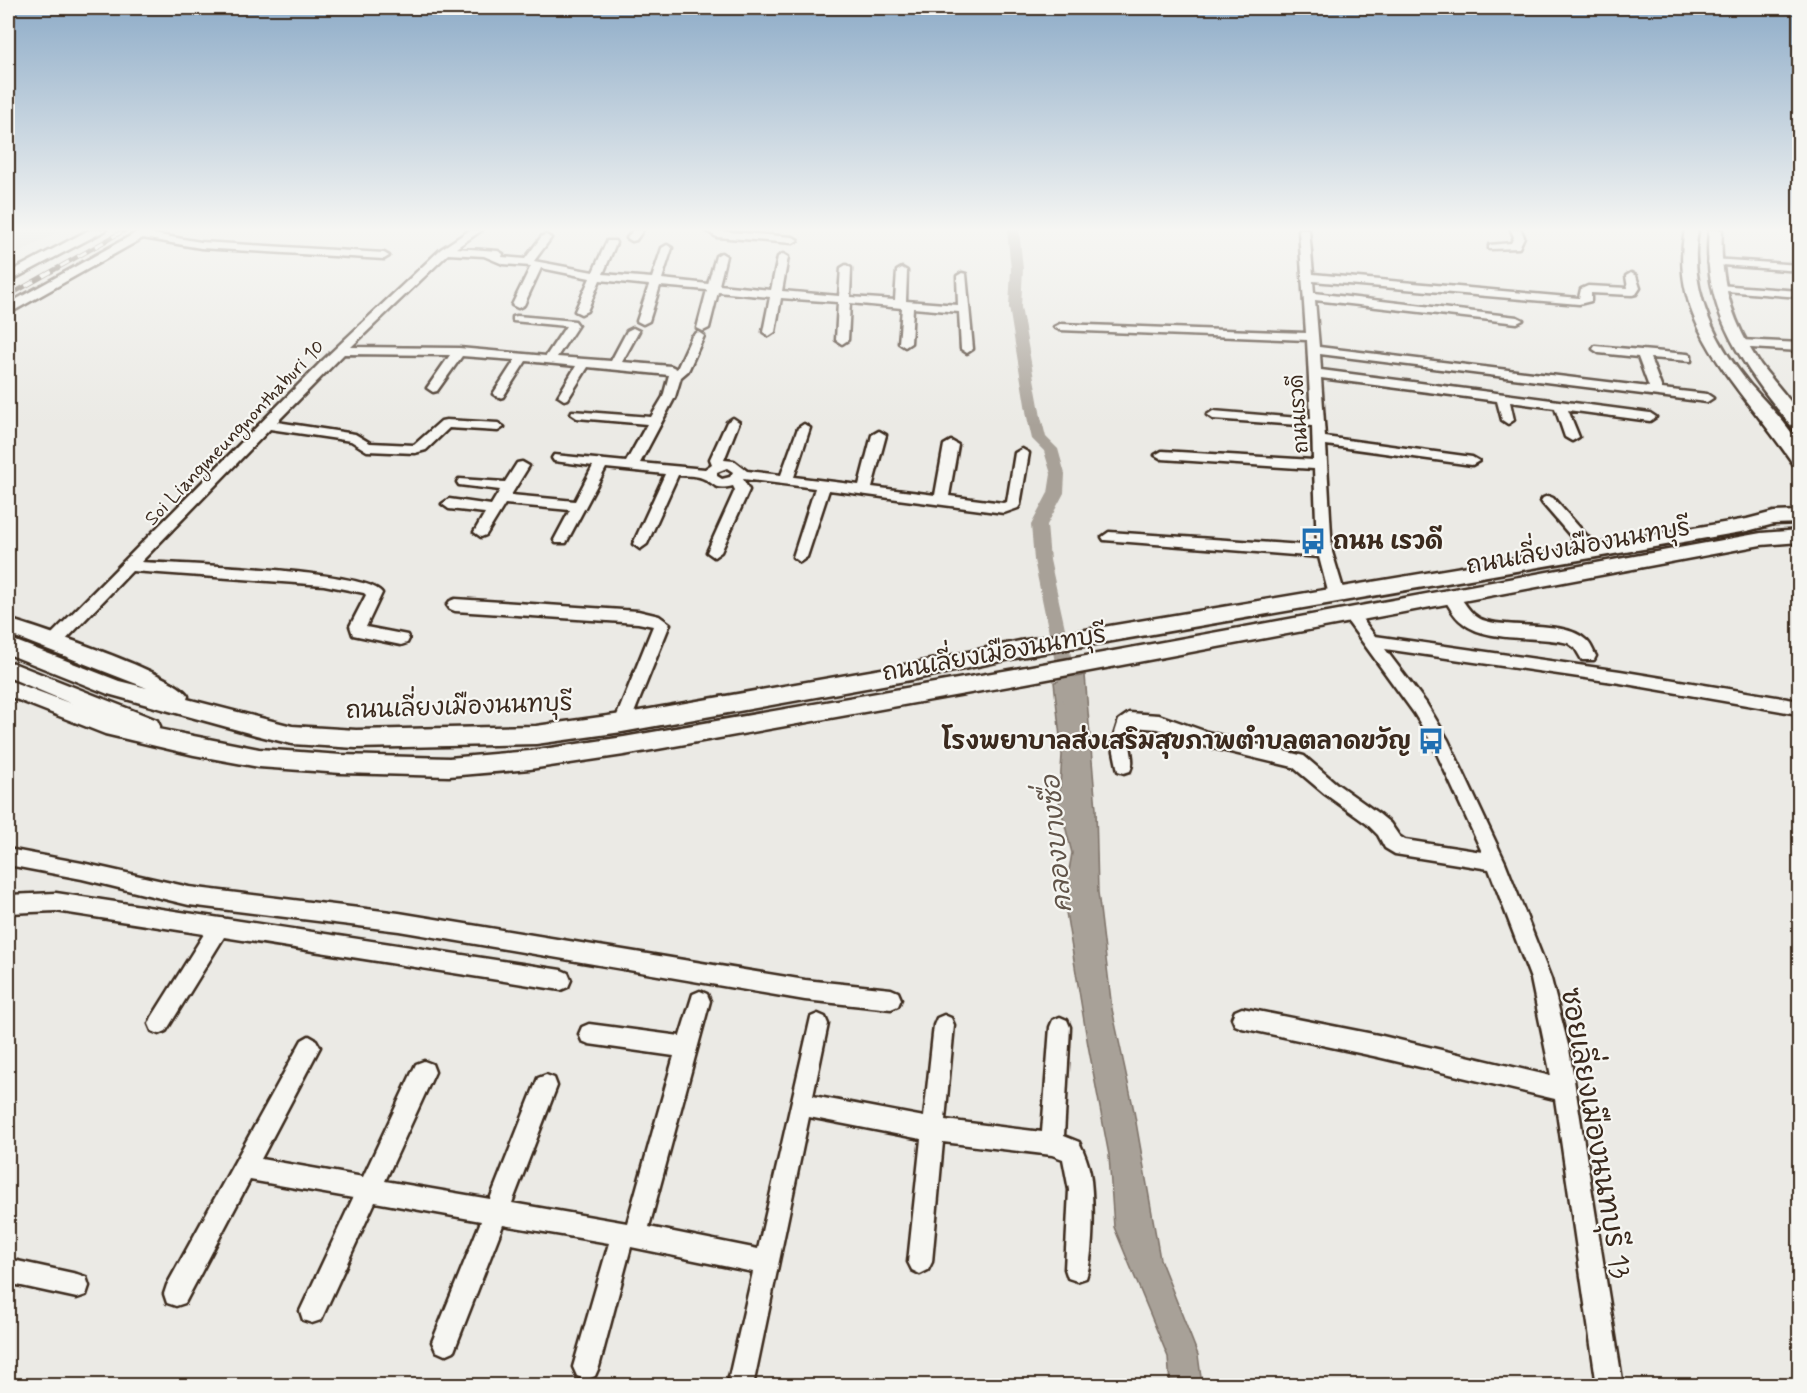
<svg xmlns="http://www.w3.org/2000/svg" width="1807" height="1393" font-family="Mynerve,'Playpen Sans Thai',sans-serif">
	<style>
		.built { fill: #dcdad4 }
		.water { fill: #a8a198; stroke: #7c7167; stroke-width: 1.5 }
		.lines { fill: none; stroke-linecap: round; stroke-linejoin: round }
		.canal { fill: #a8a198; fill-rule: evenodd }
		.minor-casing { stroke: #3b2a1e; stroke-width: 5 }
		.major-casing { stroke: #3b2a1e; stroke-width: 5 }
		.minor { fill: #f6f6f2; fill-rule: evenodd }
		.major { fill: #f6f6f2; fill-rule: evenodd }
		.rail-casing { stroke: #3b2a1e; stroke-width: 4.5 }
		.rail { stroke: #f6f6f2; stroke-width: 3; stroke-dasharray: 10; stroke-linecap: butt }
		.labels { text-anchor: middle; stroke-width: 4.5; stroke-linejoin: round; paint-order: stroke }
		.far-street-label { font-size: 20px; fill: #3b2a1e; stroke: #f6f6f2 }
		.poi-label { font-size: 24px; font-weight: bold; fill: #3b2a1e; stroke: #f6f6f2; text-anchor: start }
		.street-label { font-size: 24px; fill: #3b2a1e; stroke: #f6f6f2 }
		.water-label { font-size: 26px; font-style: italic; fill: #615449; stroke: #f6f6f2 }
		.near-street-label { font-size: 28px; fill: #3b2a1e; stroke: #f6f6f2 }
	</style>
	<rect width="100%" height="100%" fill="#ebeae5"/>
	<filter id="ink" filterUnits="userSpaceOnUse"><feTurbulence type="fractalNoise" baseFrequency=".0167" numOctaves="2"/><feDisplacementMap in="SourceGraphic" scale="12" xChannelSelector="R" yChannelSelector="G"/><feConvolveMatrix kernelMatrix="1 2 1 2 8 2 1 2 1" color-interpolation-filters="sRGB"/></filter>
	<g filter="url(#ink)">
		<path class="built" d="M8,230h54l-54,29z"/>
		<path class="water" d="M1085,675l11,134 2,83 14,117 22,102 26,148 38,96 4,30h-32l-2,-28 -54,-130 -5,-72 -21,-110 -24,-145 8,-47 -13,-51 3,-47 -8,-73z"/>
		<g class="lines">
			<path class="canal" d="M1007,230h12l4,39 -2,38 20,110 5,20 12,12 7,25 -1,19 -17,32 3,35 31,141 -3,5 -6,2 -6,-2 -3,-5 -29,-141 -3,-35 17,-32 3,-19 -7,-23 -12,-12 -5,-22 -18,-110 2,-38z"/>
			<g class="minor-casing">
				<g id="minor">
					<path d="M470,230h12l-26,18 42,3 5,3 -1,3 23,2 17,-23 4,-1 5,3 -17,23 59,11 14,-31h8l1,2 -13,31 49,4 10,-30 5,-3 5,3 -10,31 46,5 8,-28 5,-3 5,3 -7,29 52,5 7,-33 5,-3 5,3 -6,34 57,5 2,-28 5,-3 5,3 -1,29 45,3 2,-29 5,-3 5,3 -1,30 52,4 -1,-29 5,-3 4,1 7,75 -6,4 -6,-4 -2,-37 -46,-4 -2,35 -6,4 -6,-4 3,-35 -52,-5 -2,37 -6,4 -6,-4 2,-38 -57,-4 -6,34 -6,4 -6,-4 7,-35 -52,-5 -9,36 -6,3 -6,-3 10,-38 -47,-4 -11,35 -6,3 -6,-3 12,-36 -49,-5 -13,31 -6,3 -6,-3 15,-33 -49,-10 -17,37 -6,3 -6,-3 19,-39 -28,-2 -19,-8 -36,-2 -97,93 108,1 87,8 20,-30 -53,-5v-4l4,-1 58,5 3,4 -21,32 54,4 16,-30 6,-3 6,3 -17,31 49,4 6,3 15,-33 6,-4 6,4 -16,35 -7,6 -6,20 -35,66 65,6 7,-5 -2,-5 17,-37 6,-4 6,4 -15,38 10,1 13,10 34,4 17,-47 6,-4 6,4 -16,49 65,8 13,-50 7,-4 7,4 -14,52 63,8 9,-50 7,-4 7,4 -9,51 54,7 4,-1 8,-49 7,-4 7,4 -9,52 -2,3 -14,5 -175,-23 -22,67 -7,5 -7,-5 22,-69 -72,-9 6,11 -28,62 -7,5 -7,-5 28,-62 -2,-4c-21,5 -17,-3 -31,-8 -6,-3 -17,-2 -24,-3l-31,69 -7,5 -7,-5 32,-70 -59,-6 -40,75h-10l-2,-3 16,-30 -65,-6 -19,31 -5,2 -7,-5 11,-19 -36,-4 -7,-5 7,-5 42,6 9,-15 -41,-5 -2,-3 2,-3 46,3 12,-19 5,-1 7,4 -18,29 64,6 18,-35 -39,-5 -2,-3 2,-3 72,7 21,-38 -70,-6 -6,-4 1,-3 79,6 12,-20 6,-22 -81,-8 -20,32 -4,1 -6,-4 18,-30 -50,-5 -23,36 -4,1 -6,-4 22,-34 -53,-4 -25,35 -4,1 -6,-4 23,-33 -106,-1 -67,68 78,12 15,9 44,2 27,-24 5,-1 52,3 6,4 -6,4 -49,-3 -23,22 -11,3 -48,-2 -16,-10 -81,-12 -129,133c36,2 227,8 241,31l-16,34 41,8 2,4 -2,4 -6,2 -48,-10 -3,-9 16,-31 -2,-2 -40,-8 -192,-14 -74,77h-12l-2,-4 2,-4 275,-278 120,-113zM727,468l6,4 -3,5 -8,2 -5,-3v-4z"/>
					<path d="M633,230h10l-7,10 -4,1 -5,-3z"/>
					<path d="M705,230l88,7 5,3 -5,3 -76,-6z"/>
					<path d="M1299,230h10l4,44 266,24 2,-9 7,-3 40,2 -2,-12 5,-3 5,3 4,12 -4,6 -4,1 -41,-2v8l-12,3 -266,-23 1,12 203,24 6,3 -6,3 -202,-23 4,47 330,40 -11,-30 -39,-4 -6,-4 2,-3 92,8 4,1v6l-41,-3 12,31 45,5 6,4 -6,4 -387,-48 1,16 329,43 6,4 -6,4 -82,-11 11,27 -7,4 -7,-4 -10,-29 -45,-6 4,18 -6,4 -6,-4 -5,-19 -176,-23 4,59 147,20 7,4 -7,4 -146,-20 6,107 13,43 -3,4h-10l-3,-4 -10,-38 -215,-17 -2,-3 7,-5 208,14 -3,-77 -152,-10 -7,-4 7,-4 151,9 -1,-34 -99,-7 -6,-4 6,-4 98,8 -4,-79 -247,-10 -6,-3 6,-3 246,9z"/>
					<path d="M1511,230h10l3,7 -5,11 -30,1v-4l22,-2 3,-6z"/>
					<path d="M141,232l60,10 183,11 5,3 -5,3 -183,-11 -64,-11v-4z"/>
					<path d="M1713,259l87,6v6l-91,-7 -1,-2z"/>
					<path d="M1718,285l82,6v6l-86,-7v-4z"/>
					<path d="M1740,340l60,3v8l-64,-4v-6z"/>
					<path d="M1548,496l5,2 44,49 2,4 -2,4h-10l-44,-51 -2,-3 2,-3z"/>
					<path d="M1451,592c14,4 16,24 35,29 27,8 79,-1 100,19 5,4 7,11 10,16l-2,4h-12l-7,-12 -7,-5c-31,-8 -81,0 -105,-20 -9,-6 -14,-17 -20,-26l3,-4z"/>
					<path d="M455,599l183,12 21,5 11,8 -40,99 -2,5 -6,2 -6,-2 -2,-5 39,-97 -15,-3 -183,-12 -5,-2 -3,-4 3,-4z"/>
					<path d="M1351,609l5,2 19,25 245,35 180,30 -2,13 -178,-31 -235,-34 41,54 22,37 57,122 46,117 18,70 54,337h-26l-42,-287 -177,-42 -136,-29 -7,-3 -3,-7 3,-7 7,-3 136,27 173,41 -20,-97 -42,-110 -94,-15 -10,-6 -7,-13 -11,-11 -42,-30 -32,-27 -88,-21 -47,-17 -25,-2c-9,15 4,31 -3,44l-6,2 -6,-2 -6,-29 7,-22 10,-7 30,2 48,17 97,24 33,28 42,30 11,9 9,13 6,4 77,12 -50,-109 -18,-30 -71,-98 3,-4z"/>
					<path d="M8,849l74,14 107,24 210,26 406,67 86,9 7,3 3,7 -3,7 -7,3 -86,-9 -406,-69 -210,-26 -107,-26 -74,-14z"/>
					<path d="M56,893l505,77 7,3 3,7 -3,7 -7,3 -337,-53 -58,94 -7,3 -7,-3 -3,-7 3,-7 52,-83 -148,-23 -48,2v-18z"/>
					<path d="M700,991l7,3 3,7 -61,226 109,22 53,-232 7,-3 7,3 3,7 -15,72 111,21 10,-92 3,-7 7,-3 7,3 3,7 -9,95 97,12 8,-105 3,-7 7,-3 7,3 3,7 -6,109 15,6c5,10 9,20 11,31 4,24 4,83 -4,105l-9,3 -9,-3 -3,-9 4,-79 -6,-31 -11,-4 -109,-13 -11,120 -4,8 -8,4 -8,-4 -4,-8 13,-123 -112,-22 -56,269h-26l26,-114 -122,-25 -32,120 -4,9 -9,4 -9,-4 -4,-9 36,-124 -106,-18 -49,126 -9,4 -9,-4 -4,-9 49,-121 -106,-19 -54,118 -9,3 -9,-3 -3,-9 53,-113 -103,-18 -65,123 -9,3 -9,-3 -3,-9 3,-9 135,-245 7,-4 7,4 4,7 -59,112 102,18 53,-113 8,-3 8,3 3,8 -50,109 105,18 48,-121 8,-3 8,3 3,8 -45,117 115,20 47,-167 -85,-12 -7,-3 -3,-7 3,-7 7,-3 91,12 13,-42z"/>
					<path d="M8,1259l69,15 9,3 3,9 -3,9 -9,3 -69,-15z"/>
				</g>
			</g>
			<g class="major-casing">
				<g id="major">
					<path d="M89,230h17l-98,52v-9z"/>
					<path d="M141,230h16l-149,84v-10z"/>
					<path d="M1685,230h13c-10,59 16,112 53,156 11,12 46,48 49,62 1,5 0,12 0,18l-6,-1c-48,-73 -128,-139 -109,-235z"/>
					<path d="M1709,230h13c-3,48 9,90 36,131 7,11 40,47 42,55 0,4 0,10 0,14l-6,-1c-49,-60 -93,-118 -85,-199z"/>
					<path d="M1800,511v12l-26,1 -27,7 -727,126 -104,22 -294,53 -86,12 -180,4 -64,-4 -36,-9 -148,-41 -100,-40v-16l111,43 28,7 -139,-54v-15c30,9 169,55 180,77l-1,3 105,27 64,4 180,-4 86,-12 294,-51 104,-22 727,-122 27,-7z"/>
					<path d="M1800,530v12l-39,3 -735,138 -402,72 -94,14 -81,7 -108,-3 -82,-6 -65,-12 -89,-21 -97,-38v-16l64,24 -64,-27v-16l149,59 3,6 -2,3 101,20 82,6 108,3 81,-7 94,-14 402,-70 735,-134z"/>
				</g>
			</g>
			<use href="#minor" class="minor"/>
			<use href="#major" class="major"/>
			<g class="rail-casing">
				<path id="rail" d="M8,296l117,-66"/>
			</g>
			<use href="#rail" class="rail"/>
		</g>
	</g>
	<linearGradient id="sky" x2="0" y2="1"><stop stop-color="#8eacc8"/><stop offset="0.54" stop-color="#f6f6f3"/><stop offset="1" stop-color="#f6f6f3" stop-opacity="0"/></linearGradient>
	<rect width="1807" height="425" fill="url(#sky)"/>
	<defs>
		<g id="bus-bare" transform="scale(2.07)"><path d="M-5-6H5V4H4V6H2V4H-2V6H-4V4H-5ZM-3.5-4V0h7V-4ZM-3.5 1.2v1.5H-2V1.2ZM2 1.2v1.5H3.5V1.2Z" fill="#1f6fb2" stroke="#f6f6f2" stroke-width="2.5" paint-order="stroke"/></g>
	</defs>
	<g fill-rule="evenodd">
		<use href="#bus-bare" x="1313" y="541"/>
		<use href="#bus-bare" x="1431" y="741"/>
	</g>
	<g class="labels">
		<g class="far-street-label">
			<text transform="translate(1298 414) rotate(-94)" y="7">ถนนเรวดี</text>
			<text transform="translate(234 432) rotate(-46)" y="7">Soi Liangmeungnonthaburi 10</text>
		</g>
		<g class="poi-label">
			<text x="1333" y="549">ถนน เรวดี</text>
			<text x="1411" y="749" text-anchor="end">โรงพยาบาลส่งเสริมสุขภาพตำบลตลาดขวัญ</text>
		</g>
		<g class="street-label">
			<text transform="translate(1578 546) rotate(-10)" y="8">ถนนเลี่ยงเมืองนนทบุรี</text>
			<text transform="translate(994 653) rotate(-10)" y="8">ถนนเลี่ยงเมืองนนทบุรี</text>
			<text transform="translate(459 706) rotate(-2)" y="8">ถนนเลี่ยงเมืองนนทบุรี</text>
		</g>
		<g class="water-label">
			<text transform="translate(1056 844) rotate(-95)" y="9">คลองบางซื่อ</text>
		</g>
		<g class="near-street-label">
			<text transform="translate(1597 1133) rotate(80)" y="10">ซอยเลี่ยงเมืองนนทบุรี 13</text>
		</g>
	</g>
	<rect width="1807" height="1393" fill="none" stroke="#f6f6f2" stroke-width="30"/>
	<rect x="15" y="15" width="1777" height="1363" fill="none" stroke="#3b2a1e" stroke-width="2" filter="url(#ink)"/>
</svg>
